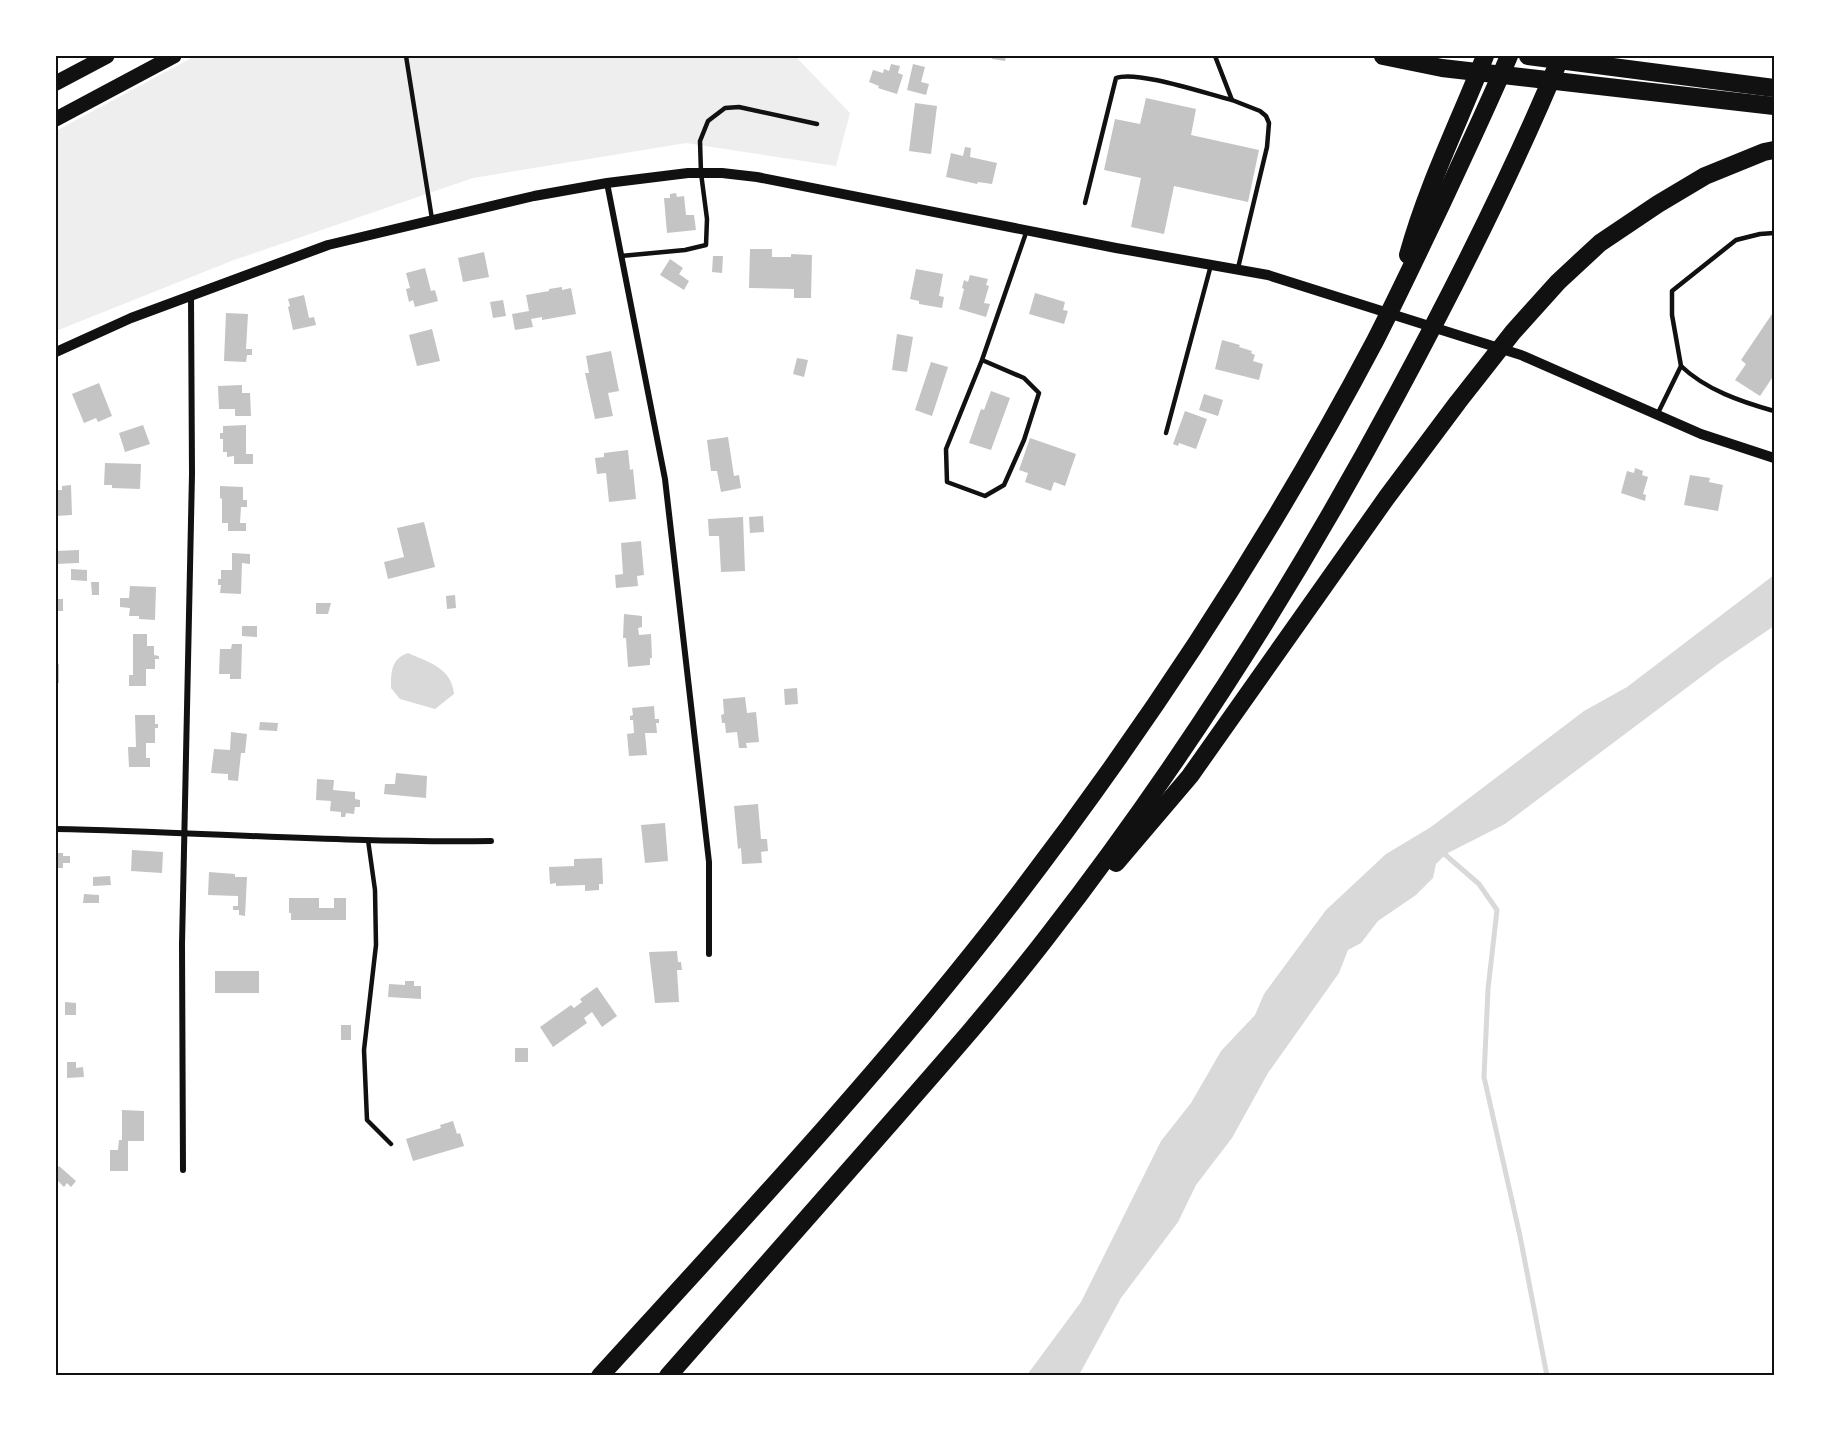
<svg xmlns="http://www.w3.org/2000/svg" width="1830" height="1431" font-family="Ubuntu,sans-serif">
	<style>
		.green { fill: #eee }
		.water { fill: #d9d9d9 }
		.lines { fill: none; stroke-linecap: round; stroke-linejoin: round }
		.stream { stroke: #d9d9d9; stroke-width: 5 }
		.building { fill: #c4c4c4 }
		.service { stroke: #111; stroke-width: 4.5 }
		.minor { stroke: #111; stroke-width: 6 }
		.tertiary { stroke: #111; stroke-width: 10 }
		.primary { stroke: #111; stroke-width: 15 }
		.motorway { stroke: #111; stroke-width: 18 }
		.neatline { fill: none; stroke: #111; stroke-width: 2 }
	</style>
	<rect width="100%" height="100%" fill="#fff"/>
	<path class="green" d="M195,56h600l55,57 -14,53 -150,-23 -213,35 -239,82 -178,71v-200z"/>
	<g class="water">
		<path d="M1774,575v51l-53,36 -216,162 -59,30 -10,10 -3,14 -17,17 -38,26 -17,22 -13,7 -9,23 -71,100 -36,65 -36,47 -18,37 -57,76 -42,77h-52l54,-73 80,-161 30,-38 30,-52 34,-36 9,-21 62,-84 60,-56 45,-27 153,-116 43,-24z"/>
		<path d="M408,653c20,9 44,15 46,41l-19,15 -35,-10 -9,-11c0,-16 0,-29 17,-35z"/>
	</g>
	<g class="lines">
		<path class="stream" d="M1442,852l37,32 18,26 -9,79 -4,88 36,159 27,140"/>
	</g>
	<g class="building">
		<path d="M992,56h14l-1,5 -13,-2z"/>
		<path d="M891,64l9,2 -2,7 5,2 -6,19 -19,-6 1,-2 -10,-4 4,-12 10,3 1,-4 5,2z"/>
		<path d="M913,64l12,3 -4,15 8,2 -3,11 -19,-5z"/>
		<path d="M1146,98l50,11 -5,26 68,15 -11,52 -74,-16 -10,48 -33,-7 10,-49 -37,-8 11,-51 25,5z"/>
		<path d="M915,103l22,3 -6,48 -22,-3z"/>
		<path d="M965,147l6,1 -1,9 27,6 -5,21 -14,-2 -1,2 -31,-7 5,-24 12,3z"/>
		<path d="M676,193l1,4 7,-1 2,19h8l2,15 -29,3 -3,-35h6v-4z"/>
		<path d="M750,249h22v8h19v-3l21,1 -1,43h-17v-9l-45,-1z"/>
		<path d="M484,252l5,25 -26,5 -5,-24z"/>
		<path d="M713,256h10l-1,17 -10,-1z"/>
		<path d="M670,259l13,9 -4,6 10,7 -5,9 -24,-15z"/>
		<path d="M425,268l6,23 4,-1 3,11 -23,6 -2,-7 -4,2 -3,-13 4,-1 -4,-15z"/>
		<path d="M916,269l27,5 -4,22 5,1 -2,11 -23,-4v-3l-9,-2z"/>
		<path d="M970,275l18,4 -2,6 3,1 -5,17 6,1 -4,13 -27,-8 5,-20 -2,-1 2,-8 4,2z"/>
		<path d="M562,287v3l9,-2 5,26 -34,6v-3l-11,2 2,8 -18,3 -3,-16 17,-3 -3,-16 23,-4v-2z"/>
		<path d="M1035,293l30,9 -2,8 5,1 -4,13 -35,-10z"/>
		<path d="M304,295l5,23 5,-1 2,8 -23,5 -5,-23 2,-1 -2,-7z"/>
		<path d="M503,300l3,16 -13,2 -3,-16z"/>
		<path d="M1774,311v64l-14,21 -25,-16 11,-16 -5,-4z"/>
		<path d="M226,313l22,1 -2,35h6v6h-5l-1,7 -22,-1z"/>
		<path d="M432,329l8,32 -23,5 -8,-31z"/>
		<path d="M897,334l16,3 -6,35 -15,-2z"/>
		<path d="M1222,340l18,5 -1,2 13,4 -1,2 4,2 -2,6 10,3 -4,16 -44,-11z"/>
		<path d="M611,351l8,40 -11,2 5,23 -18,3 -10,-46h4l-3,-17z"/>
		<path d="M797,358l11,2 -4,17 -11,-3z"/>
		<path d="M931,362l17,5 -16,49 -17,-6z"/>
		<path d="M99,383l13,33 -14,6 -2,-4 -12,5 -12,-29z"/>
		<path d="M242,385v8h8l1,23h-16v-7h-16l-1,-23z"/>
		<path d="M991,391l19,7 -19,52 -22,-7 12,-34 3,1z"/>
		<path d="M1204,394l19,6 -5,16 -19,-6z"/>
		<path d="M1185,411l22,8 -11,30 -17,-6 -1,3 -5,-2z"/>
		<path d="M143,425l7,19 -25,8 -6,-19z"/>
		<path d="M246,425v29h7v10h-19v-8l-7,1v-5h-4v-13h-3v-6h3v-7z"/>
		<path d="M728,437l6,39 5,-1 2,13 -20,4 -4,-21h-6l-4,-31z"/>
		<path d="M1030,438l46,16 -11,32 -11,-4 -3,9 -26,-9 3,-9 -9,-3z"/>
		<path d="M628,450l2,20 3,-1 3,30 -27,3 -3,-29 -9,1 -2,-16 9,-1v-4z"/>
		<path d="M105,463l36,1 -1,25 -28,-1v-3h-8z"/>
		<path d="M1635,468l8,3 -1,4 6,2 -5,17 3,1 -1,6 -24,-8 6,-22 7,2z"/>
		<path d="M1690,475l20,3 -1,4 14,3 -5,26 -34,-6z"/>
		<path d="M71,485l1,30 -16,1v-26h6v-4z"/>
		<path d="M220,486l23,1v13h4v7h-6l-1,16h6v8h-18v-8h-6v-24l-2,-1z"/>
		<path d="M763,516l1,16 -14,1 -1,-16z"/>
		<path d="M743,517l2,54 -24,1 -2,-36h-10l-1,-17z"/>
		<path d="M424,522l11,45 -47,12 -4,-17 20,-5 -7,-29z"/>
		<path d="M641,541l3,34 -7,1 1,10 -22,2 -1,-13 8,-1 -2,-31z"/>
		<path d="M79,550v13l-23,1v-13z"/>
		<path d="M232,553l18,1v10l-8,-1 -1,31 -21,-1 1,-8h-3v-6h3v-9h11z"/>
		<path d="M71,569l16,1v11l-16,-1z"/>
		<path d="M91,582h8v13h-7z"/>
		<path d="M130,586l26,1 -1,33 -16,-1v-3h-10l1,-8 -10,-1v-9h9z"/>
		<path d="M455,595l1,13 -9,1 -1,-13z"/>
		<rect x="56" y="599" width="7" height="12"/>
		<path d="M316,603h15l-3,11h-12z"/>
		<path d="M624,614l18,2v11l-4,1 1,7 12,-1 1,24h-2v7l-22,2 -2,-29h-3z"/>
		<path d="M242,626h15v11l-15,-1z"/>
		<path d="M133,634h14v12h7v9l5,1v3h-4v10h-9v17h-17v-11h4z"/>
		<path d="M232,644h10l-1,35h-11v-5h-11l1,-25h11z"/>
		<rect x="56" y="664" width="3" height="19"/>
		<path d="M797,688l1,16 -13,1 -1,-16z"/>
		<path d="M745,697l2,16 9,-1 3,30 -13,1 1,5h-8l-2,-16 -11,1 -1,-10h-3l-1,-8 3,-1 -1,-15z"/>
		<path d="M654,706l1,13h4v4h-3l1,10h-12l2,22 -18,1 -2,-22 7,-1 -1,-13h-3v-4l3,-1 -1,-7z"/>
		<path d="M135,715h20v9h3v4h-3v15h-9v15h4v9h-21l-1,-20h8z"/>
		<path d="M260,722l18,1 -1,8 -18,-1z"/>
		<path d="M231,732l16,2 -2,19h-4l-3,28 -10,-1v-6l-17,-1 3,-24 16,1z"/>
		<path d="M396,773l31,3 -1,22 -42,-4 1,-10h10z"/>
		<path d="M317,779l17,1 -1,10 22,2v7l5,1v7h-5l-1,7 -8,-1 -1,4h-4v-5l-11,-1 1,-10 -15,-1z"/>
		<path d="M758,804l3,35h6l1,12 -7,1 1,11 -20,1 -1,-16 -3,1 -4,-43z"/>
		<path d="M665,823l3,38 -23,2 -4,-38z"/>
		<path d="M132,850l31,2 -1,21 -31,-2z"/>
		<path d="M56,853h7v3h7v7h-7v5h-7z"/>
		<path d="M602,858l1,26h-4v6l-14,1v-6l-29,1v-3l-6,1 -1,-17 25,-1v-7z"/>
		<path d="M209,872l26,2v3h12l-2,39 -6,-1v-5h-6v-4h5v-10l-30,-1z"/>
		<path d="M110,876l1,9 -18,1v-9z"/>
		<path d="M84,894l15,1v8h-16z"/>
		<path d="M289,898h30v10h15v-10h12v22h-55v-7h-2z"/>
		<path d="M677,951l1,11h3l1,8h-5l2,32 -24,1 -6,-51z"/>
		<rect x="215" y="971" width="44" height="22"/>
		<path d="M405,981h9v5h7v13l-33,-2 1,-13 16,1z"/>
		<path d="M597,987l20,29 -15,11 -10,-15 -8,6 3,5 -34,24 -13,-20 31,-22 3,3 8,-6 -2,-3z"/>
		<path d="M65,1002l11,1v12h-11z"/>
		<rect x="341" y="1025" width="10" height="15"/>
		<rect x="515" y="1048" width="13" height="14"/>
		<path d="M67,1062h9v6l7,-1 1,10 -17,1z"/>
		<path d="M122,1110l22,1v30h-16v30h-18v-21h8l1,-10h3z"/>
		<path d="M453,1121l4,13 3,-1 4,13 -51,15 -7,-22 35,-11 -1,-3z"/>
		<path d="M59,1166l17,15 -5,6 -4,-4 -3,4 -8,-8v-9z"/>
	</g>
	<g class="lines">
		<g class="service">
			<path d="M406,56l26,163"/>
			<path d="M1215,56l17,44 28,11 6,5 3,7 -2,24 -29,121"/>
			<path d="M1085,203l31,-125c21,-8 91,16 116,22"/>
			<path d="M621,256l64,-6 21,-5 1,-26 -6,-46 -1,-32 8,-20 17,-13 14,-1 78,17"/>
			<path d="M982,360l42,18 15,15 -15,47 -20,45 -19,11 -38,-14 -1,-33 36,-89 45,-130"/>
			<path d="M1681,366c25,24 61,36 93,45"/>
			<path d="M1657,415l24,-49 -9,-51v-24l64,-51 24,-6 14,-1"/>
			<path d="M1166,433l45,-168"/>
			<path d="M368,840l7,50 1,55 -12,105 3,70 24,24"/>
		</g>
		<g class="minor">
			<path d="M607,183l58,296 44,383v92"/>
			<path d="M56,829c145,3 290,14 435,12"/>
			<path d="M183,1170l-1,-226 10,-470 -1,-178"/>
		</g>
		<path class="tertiary" d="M56,352l75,-34 197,-73 206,-49 73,-13 81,-10h34l35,4 359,71 152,27 253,80 180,79 73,24"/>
		<g class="primary">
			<path d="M56,83l51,-27"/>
			<path d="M56,119l118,-63"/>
		</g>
		<g class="motorway">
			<path d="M1383,56l59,12 332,38"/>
			<path d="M1528,56l246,32"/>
			<path d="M1408,255c19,-69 51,-133 77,-199"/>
			<path d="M1116,863l74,-87 197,-279 71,-95 55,-70 45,-50 42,-39 58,-39 47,-28 59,-24 10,-2"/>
			<path d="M600,1376c133,-146 268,-290 390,-445 143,-183 276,-384 385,-590 23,-45 45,-92 67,-138 23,-49 46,-98 67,-147"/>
			<path d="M668,1376c66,-75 131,-150 197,-224 62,-71 125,-141 182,-215 132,-170 247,-351 349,-541 60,-111 117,-224 165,-340"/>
		</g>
	</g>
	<rect width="1830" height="1431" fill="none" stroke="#ffffff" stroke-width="114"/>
	<rect x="57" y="57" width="1716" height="1317" class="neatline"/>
</svg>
